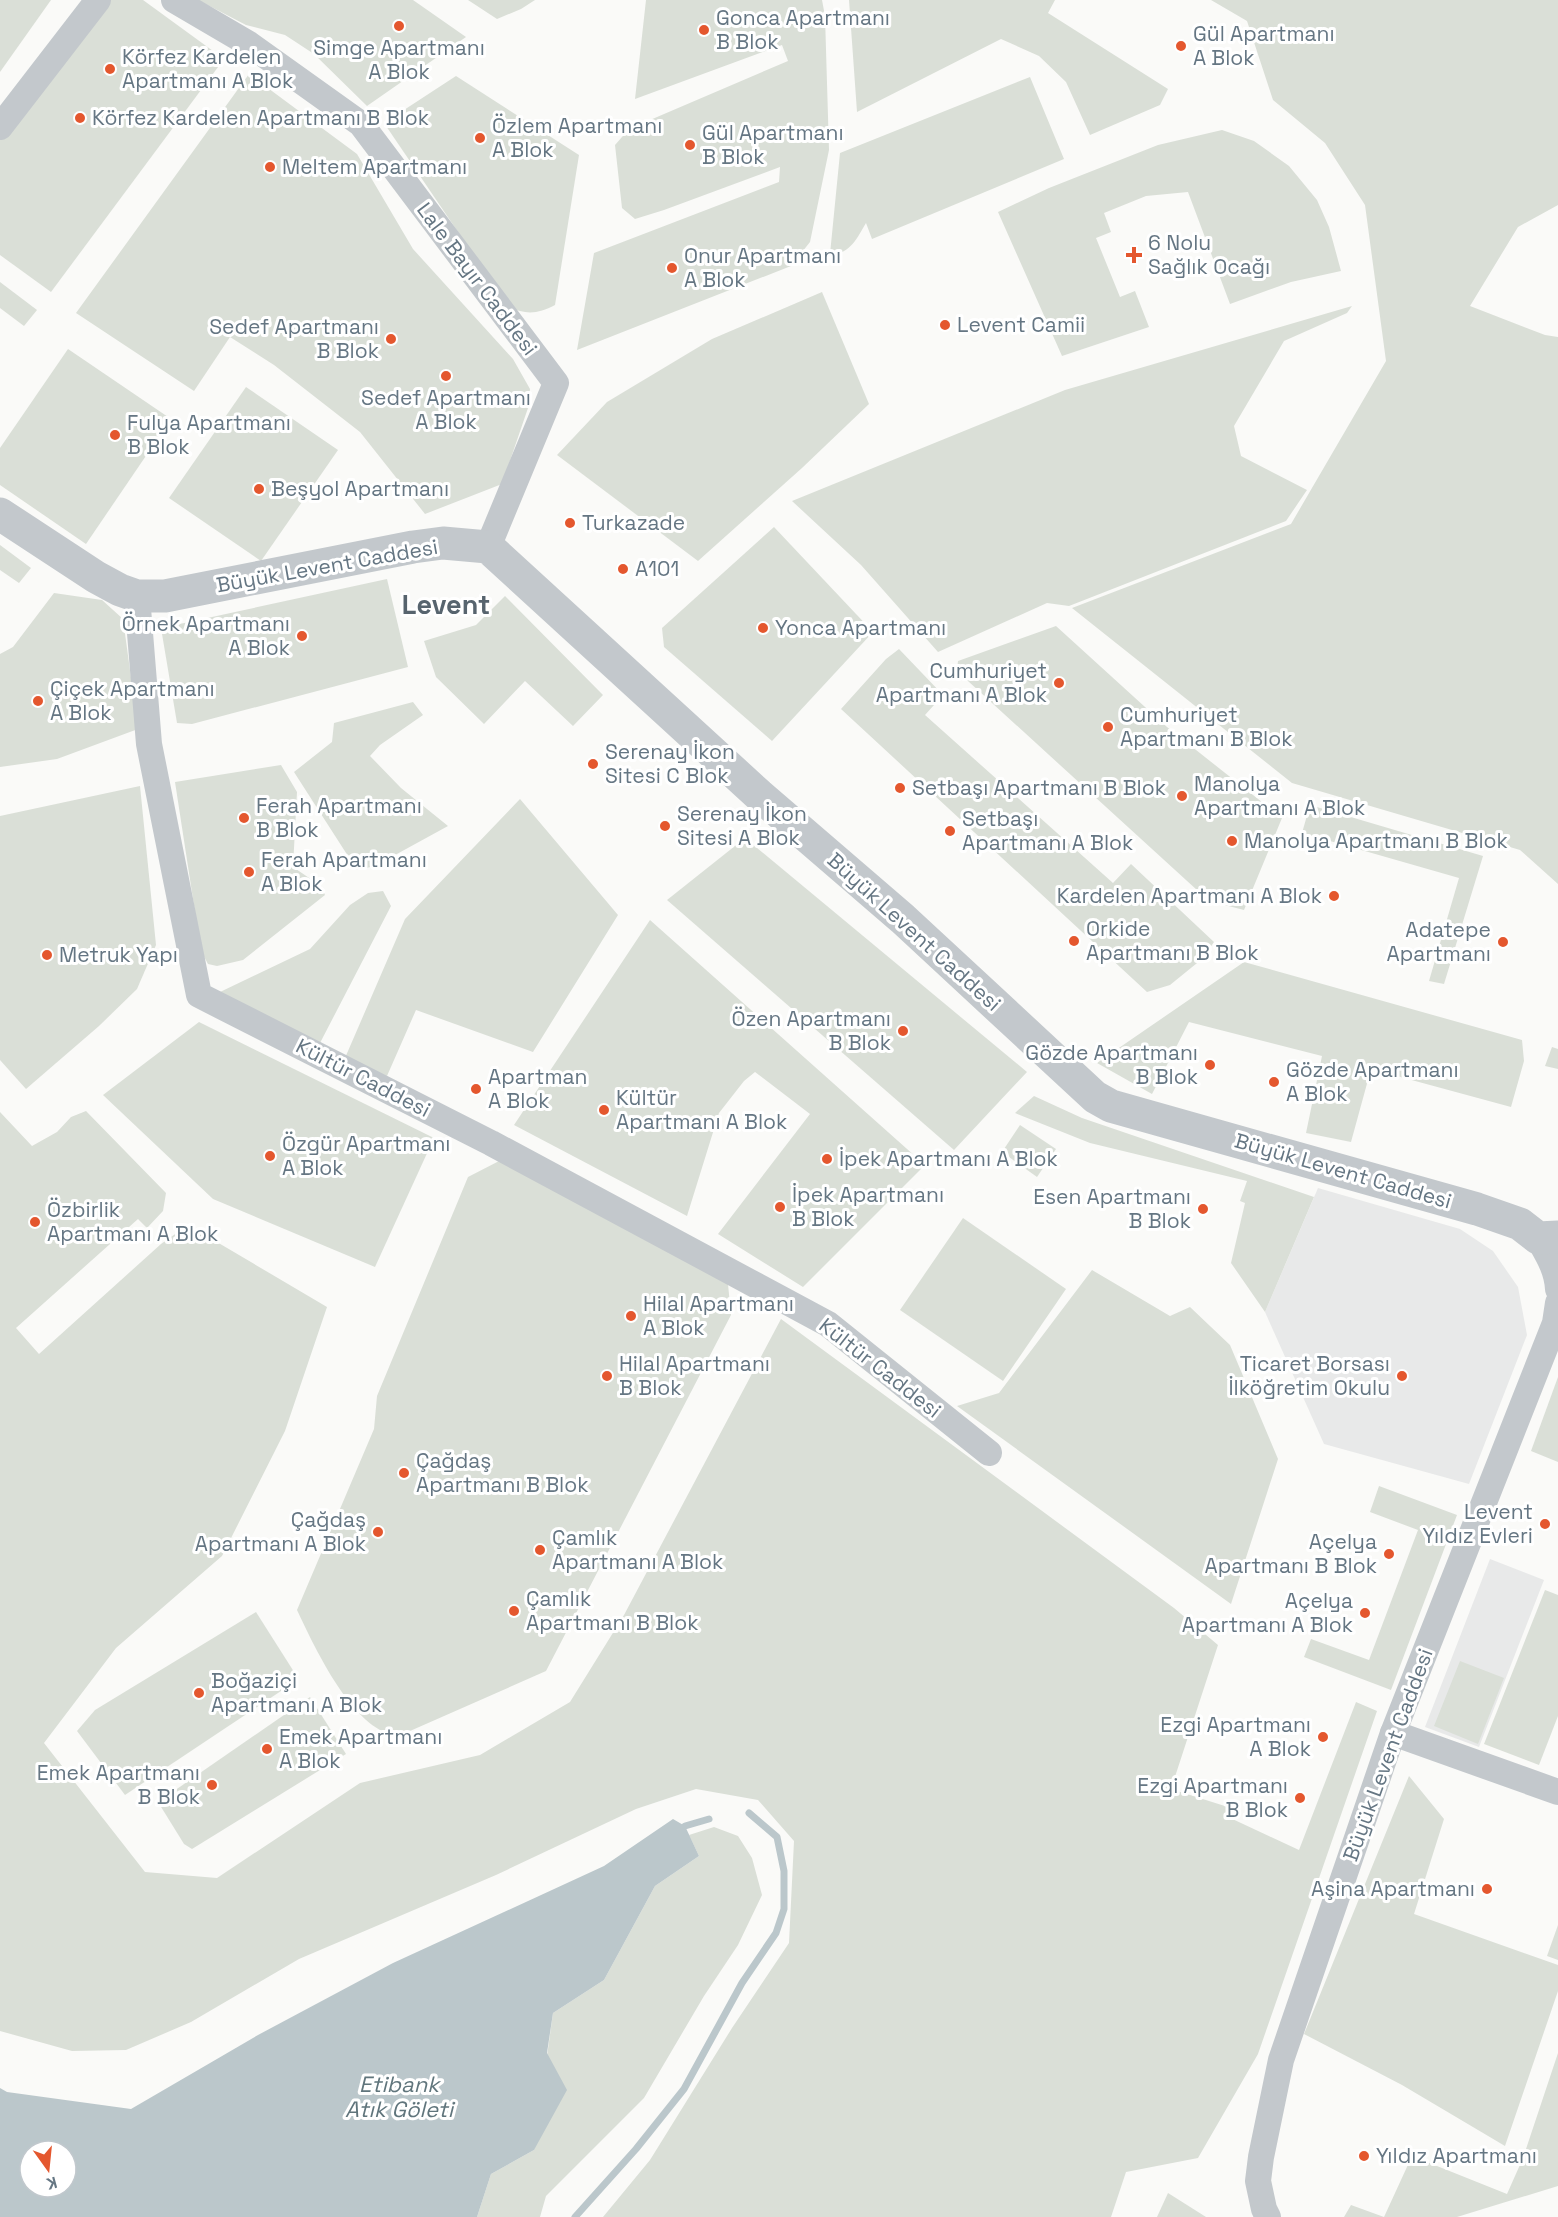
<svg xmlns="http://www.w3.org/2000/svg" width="1558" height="2217" font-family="'Space Grotesk',sans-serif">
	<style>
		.built { fill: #e8e9e9 }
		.green { fill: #dadfd7 }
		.water { fill: #bbc7cb; fill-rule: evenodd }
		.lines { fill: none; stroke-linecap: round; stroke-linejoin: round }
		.stream { stroke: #bbc7cb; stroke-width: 7 }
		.minor { stroke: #c3c8cc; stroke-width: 26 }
		.tertiary { stroke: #c3c8cc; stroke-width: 33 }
		.poi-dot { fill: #e4572e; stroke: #fff; stroke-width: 2 }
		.labels { text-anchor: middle; stroke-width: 6; stroke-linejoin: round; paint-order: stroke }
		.poi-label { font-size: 21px; fill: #657683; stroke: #fff; text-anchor: start }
		.street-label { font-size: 21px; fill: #657683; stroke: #fff }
		.water-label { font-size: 22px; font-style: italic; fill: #60757c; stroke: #fff }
		.district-label { font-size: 27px; font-weight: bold; fill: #57646e; stroke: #fff }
	</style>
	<rect width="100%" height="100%" fill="#fafaf8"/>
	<g class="built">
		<path d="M1318,1188l142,41 33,22 25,36 9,48 -58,149 -145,-40 -59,-132z"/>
		<path d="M1490,1559l54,21 -65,167 -54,-20z"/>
	</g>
	<g class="green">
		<path d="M0,0h51l-51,72z"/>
		<path d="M104,0h39l81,59 -173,233 -51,-37v-115z"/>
		<path d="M198,0h215l53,37 -99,69 -53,-52 -29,-19 -39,-10z"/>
		<path d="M468,0h67l-14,9 -24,10z"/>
		<path d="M646,0h176l3,16 4,134 -19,92 -19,24 -214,84 17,-97 185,-71 1,-15 -116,43 -29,9 -13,-11 -7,-63 14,-16 159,-68 -6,-16 -147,54z"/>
		<path d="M849,0h206l-7,13 120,76 -8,16 -70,30 -24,-53 -27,-26 -38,-17 -144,73z"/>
		<path d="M1211,0h347v205l-40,22 -48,79 75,29 13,2v547l-38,-34 -228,-67 -220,-175 219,-84 95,-163 -21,-156 -40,-62 -52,-43 -26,-79z"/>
		<path d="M249,74l108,80 56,95 100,110 17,30 -2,19 -26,76 -77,30 -65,-82 -86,-67 -44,-28 -36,54 -118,-78z"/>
		<path d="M456,76l123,79 -24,150c-17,9 -29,10 -46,2l-125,-184z"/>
		<path d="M1030,77l34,82 -192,80 -6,-16c-9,15 -16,32 -36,31l10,-101z"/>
		<path d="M1222,130l32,11 35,25 28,34 12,27 12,44 -50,11 -61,22 -42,-112 -42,4 -42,17 7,19 -15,6 24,59 15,-6 14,36 -87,29 -64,-144 51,-24 109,-43z"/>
		<path d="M0,282l37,28 -13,16 -24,-18z"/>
		<path d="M822,292l47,112 -67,64 -104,93 -141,-106 50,-53 105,-63z"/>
		<path d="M1352,306l-5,7 -63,28 -50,85 7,30 66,34 -21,31 -217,85 -22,-3 -109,49 -77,-87 -69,-64 273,-111z"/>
		<path d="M68,349l103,70 -85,125 -86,-59v-37z"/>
		<path d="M246,387l92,63 -77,111 -92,-63z"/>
		<path d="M774,527l99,105 -101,109 -108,-94 -2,-19z"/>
		<path d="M0,545l31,23 -12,15 -19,-13z"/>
		<path d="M387,579l21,88 -216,57 -15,-1 -16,-95z"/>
		<path d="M54,593l48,7 21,19 15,110 -81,30 -57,8v-113l13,-7z"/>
		<path d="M505,596l98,99 -30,31 -48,-45 -41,43 -48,-47 -12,-36 52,-16z"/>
		<path d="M1056,626l111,101 115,91 -38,92 -35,-9 -252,-230 1,-10z"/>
		<path d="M899,649l44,46 -18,20 188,168 18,-19 83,78 -12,17 -32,26 -23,7 -306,-283 45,-50z"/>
		<path d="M413,702l10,13 -43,30 -10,11 31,32 47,38 -73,40 -18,4 -63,-98 38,-30 2,-19z"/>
		<path d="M281,765l16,27 -4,75 28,19 4,9 -82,65 -26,6 -9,-2 -7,-13 -26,-169z"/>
		<path d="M140,786l16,159 -19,44 -38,37 -73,63 -26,-29v-244z"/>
		<path d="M520,799l98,116 -85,137 -117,-42 -29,66 -42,-18 60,-139z"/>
		<path d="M1310,805l173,51 -39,128 -15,-3 30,-103 -157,-45z"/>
		<path d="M745,838l282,234 -73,78 -287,-250z"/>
		<path d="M383,891l8,15 -71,137 -100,-51 90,-43 40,-44 18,-12z"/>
		<path d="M650,920l275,245 -122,122 -85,-53 92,-120 -55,-42 -11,9 -25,32 -32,103 -173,-91z"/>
		<path d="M1244,962l278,78 2,21 -13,46 -140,-38 -20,73 -45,-9 16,-77 -133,-34 -37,72 -55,-31z"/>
		<path d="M199,1022l235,116 -59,129 -162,-68 -110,-104z"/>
		<path d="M1552,1047l6,2v20l-13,-3z"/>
		<path d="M1034,1096l48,22 232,79 -49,115 -34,-49 14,-60 -5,-2 7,-20 -157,-38 -75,-30z"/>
		<path d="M86,1111l80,82 -3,18 -16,17 -9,-9 -122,109 23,26 122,-110 27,-19 139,82 -42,124 -63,125 -106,92 -72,95 101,129 72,6 143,-95 120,-28 90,-53 54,-87 157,-296 393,289 44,37 -47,144 57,18 -2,9 73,34 57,-148 21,9 -119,343 -60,104 -72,14 -15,45h-508l47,-57 82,-132 57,-85 5,-102 -36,-41 -62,-11 -60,20 -140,66 -197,84 -108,63 -65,28 -54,1 -72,-20v-919l32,34 25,-14 14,-15z"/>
		<path d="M1020,1125l36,24 -19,28 -35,-25z"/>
		<path d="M503,1159l225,125 3,31 -185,356 -136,60c-7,1 -17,4 -23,2 -39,-14 -73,-87 -90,-123l77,-181 3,-33 91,-219z"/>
		<path d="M963,1218l103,71 -63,92 -103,-71z"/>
		<path d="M1092,1270l78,46 20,-9 40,38 48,114 -47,145 -274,-198 42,-13z"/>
		<path d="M1558,1377v85l-27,-11z"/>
		<path d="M1379,1486l78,29 -66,175 -87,-33 7,-18 58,21 49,-130 -48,-18z"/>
		<path d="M1545,1590l13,5v121l-19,49 -55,-21z"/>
		<path d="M256,1612l40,63 -3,8 -168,112 -48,-64 18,-21z"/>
		<path d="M1460,1661l44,17 -26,66 -44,-18z"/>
		<path d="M310,1697l36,57 -154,95 -8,-5 -26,-42z"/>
		<path d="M1409,1776l35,43 -30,95 144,51v26l-53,155 -103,-61 -98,-51z"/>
		<path d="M714,1827l24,9 14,22 10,37 -24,50 -34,51 -60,102 -98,98 -6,21h-63l14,-43 43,-24 19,-137 51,-33 51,-94 44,-30 -10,-21z"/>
		<path d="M1558,1925v35l-11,-4z"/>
		<path d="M1558,2053v133l-101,31h-113l7,-12 33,12 28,-61 95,38 16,-36z"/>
		<path d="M1168,2193l38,24h-49z"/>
	</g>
	<path class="water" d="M673,1819l12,7 14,30 -44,30 -51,94 -51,33 -6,40 20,37 -33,60 -43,24 -14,43h-477v-129l7,4 124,17 127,-74 135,-72 211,-97zM30,2151h36v36h-36z"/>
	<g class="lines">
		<g class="stream">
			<path d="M685,1826l24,-7"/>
			<path d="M575,2217l61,-68 48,-60 58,-106 34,-50 8,-24v-38l-7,-34 -28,-24"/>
		</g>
		<g class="minor">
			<path d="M174,0l75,44 112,80 195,259 -68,164"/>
			<path d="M0,127l98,-127"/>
			<path d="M137,596l12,148 50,251 292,148 337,181 161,129"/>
			<path d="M1538,1238c9,16 19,31 20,51"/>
			<path d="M1393,1733l165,59"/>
			<path d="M1268,2217l-4,-8 -6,-28 3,-24 20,-97 112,-327 162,-410 3,-20"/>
		</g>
		<path class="tertiary" d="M0,514l96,63 24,13 17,6h28l248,-49 30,-4 45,4 271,248 144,124 192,178 16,9 366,103 43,15 18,14 20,-1"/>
	</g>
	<g class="poi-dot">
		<circle cx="399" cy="26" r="6"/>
		<circle cx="704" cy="30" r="6"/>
		<circle cx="1181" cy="46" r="6"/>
		<circle cx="110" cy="69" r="6"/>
		<circle cx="80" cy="118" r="6"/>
		<circle cx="480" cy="138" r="6"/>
		<circle cx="690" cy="145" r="6"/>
		<circle cx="270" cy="167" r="6"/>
		<path d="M1131 246h6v6h6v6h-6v6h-6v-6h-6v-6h6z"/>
		<circle cx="672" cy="268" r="6"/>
		<circle cx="945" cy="325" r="6"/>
		<circle cx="391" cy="339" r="6"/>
		<circle cx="446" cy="376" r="6"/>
		<circle cx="115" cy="435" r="6"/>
		<circle cx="259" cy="489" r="6"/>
		<circle cx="570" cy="523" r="6"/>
		<circle cx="623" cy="569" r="6"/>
		<circle cx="763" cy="628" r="6"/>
		<circle cx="302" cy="636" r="6"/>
		<circle cx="1059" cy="683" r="6"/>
		<circle cx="38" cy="701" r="6"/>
		<circle cx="1108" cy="727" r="6"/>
		<circle cx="593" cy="764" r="6"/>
		<circle cx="900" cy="788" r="6"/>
		<circle cx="1182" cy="796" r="6"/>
		<circle cx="244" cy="818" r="6"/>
		<circle cx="665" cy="826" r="6"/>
		<circle cx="950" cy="831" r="6"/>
		<circle cx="1232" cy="841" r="6"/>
		<circle cx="249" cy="872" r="6"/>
		<circle cx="1334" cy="896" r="6"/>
		<circle cx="1074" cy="941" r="6"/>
		<circle cx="1503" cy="942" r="6"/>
		<circle cx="47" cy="955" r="6"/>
		<circle cx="903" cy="1031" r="6"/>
		<circle cx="1210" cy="1065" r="6"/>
		<circle cx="1274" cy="1082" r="6"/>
		<circle cx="476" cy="1089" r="6"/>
		<circle cx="604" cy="1110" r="6"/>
		<circle cx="270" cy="1156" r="6"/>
		<circle cx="827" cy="1159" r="6"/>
		<circle cx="780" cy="1207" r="6"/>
		<circle cx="1203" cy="1209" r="6"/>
		<circle cx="35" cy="1222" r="6"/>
		<circle cx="631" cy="1316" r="6"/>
		<circle cx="607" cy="1376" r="6"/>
		<circle cx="1402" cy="1376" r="6"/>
		<circle cx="404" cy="1473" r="6"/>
		<circle cx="1545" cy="1524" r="6"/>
		<circle cx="378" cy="1532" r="6"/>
		<circle cx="540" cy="1550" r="6"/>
		<circle cx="1389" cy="1554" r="6"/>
		<circle cx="514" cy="1611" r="6"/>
		<circle cx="1365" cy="1613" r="6"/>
		<circle cx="199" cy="1693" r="6"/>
		<circle cx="1323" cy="1737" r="6"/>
		<circle cx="267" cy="1749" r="6"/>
		<circle cx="212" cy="1785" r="6"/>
		<circle cx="1300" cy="1798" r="6"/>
		<circle cx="1487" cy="1889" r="6"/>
		<circle cx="1364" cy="2156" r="6"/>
	</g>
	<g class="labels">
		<g class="poi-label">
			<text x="716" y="25">Gonca Apartmanı<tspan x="716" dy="24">B Blok</tspan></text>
			<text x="1193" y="41">Gül Apartmanı<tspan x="1193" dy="24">A Blok</tspan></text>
			<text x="399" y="55" text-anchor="middle">Simge Apartmanı<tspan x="399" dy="24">A Blok</tspan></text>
			<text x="122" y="64">Körfez Kardelen<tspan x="122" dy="24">Apartmanı A Blok</tspan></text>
			<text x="92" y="125">Körfez Kardelen Apartmanı B Blok</text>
			<text x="492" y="133">Özlem Apartmanı<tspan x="492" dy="24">A Blok</tspan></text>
			<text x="702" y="140">Gül Apartmanı<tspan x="702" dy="24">B Blok</tspan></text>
			<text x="282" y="174">Meltem Apartmanı</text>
			<text x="1148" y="250">6 Nolu<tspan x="1148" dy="24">Sağlık Ocağı</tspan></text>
			<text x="684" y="263">Onur Apartmanı<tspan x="684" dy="24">A Blok</tspan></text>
			<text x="957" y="332">Levent Camii</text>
			<text x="379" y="334" text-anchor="end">Sedef Apartmanı<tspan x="379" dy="24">B Blok</tspan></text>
			<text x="446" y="405" text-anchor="middle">Sedef Apartmanı<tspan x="446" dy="24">A Blok</tspan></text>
			<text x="127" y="430">Fulya Apartmanı<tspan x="127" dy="24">B Blok</tspan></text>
			<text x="271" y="496">Beşyol Apartmanı</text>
			<text x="582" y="530">Turkazade</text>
			<text x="635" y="576">A101</text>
			<text x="290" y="631" text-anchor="end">Örnek Apartmanı<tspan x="290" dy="24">A Blok</tspan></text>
			<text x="775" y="635">Yonca Apartmanı</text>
			<text x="1047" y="678" text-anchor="end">Cumhuriyet<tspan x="1047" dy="24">Apartmanı A Blok</tspan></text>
			<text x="50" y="696">Çiçek Apartmanı<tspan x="50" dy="24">A Blok</tspan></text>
			<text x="1120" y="722">Cumhuriyet<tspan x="1120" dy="24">Apartmanı B Blok</tspan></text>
			<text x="605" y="759">Serenay İkon<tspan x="605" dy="24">Sitesi C Blok</tspan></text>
			<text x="1194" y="791">Manolya<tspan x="1194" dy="24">Apartmanı A Blok</tspan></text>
			<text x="912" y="795">Setbaşı Apartmanı B Blok</text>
			<text x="256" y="813">Ferah Apartmanı<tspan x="256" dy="24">B Blok</tspan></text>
			<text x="677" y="821">Serenay İkon<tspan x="677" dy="24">Sitesi A Blok</tspan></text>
			<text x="962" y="826">Setbaşı<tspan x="962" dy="24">Apartmanı A Blok</tspan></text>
			<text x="1244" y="848">Manolya Apartmanı B Blok</text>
			<text x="261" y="867">Ferah Apartmanı<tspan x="261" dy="24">A Blok</tspan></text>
			<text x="1322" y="903" text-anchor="end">Kardelen Apartmanı A Blok</text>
			<text x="1086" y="936">Orkide<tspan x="1086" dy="24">Apartmanı B Blok</tspan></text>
			<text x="1491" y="937" text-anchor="end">Adatepe<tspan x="1491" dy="24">Apartmanı</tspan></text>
			<text x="59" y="962">Metruk Yapı</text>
			<text x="891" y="1026" text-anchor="end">Özen Apartmanı<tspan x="891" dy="24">B Blok</tspan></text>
			<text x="1198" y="1060" text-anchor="end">Gözde Apartmanı<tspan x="1198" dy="24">B Blok</tspan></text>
			<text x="1286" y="1077">Gözde Apartmanı<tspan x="1286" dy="24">A Blok</tspan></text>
			<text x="488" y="1084">Apartman<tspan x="488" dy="24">A Blok</tspan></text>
			<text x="616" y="1105">Kültür<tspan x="616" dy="24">Apartmanı A Blok</tspan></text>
			<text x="282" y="1151">Özgür Apartmanı<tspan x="282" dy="24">A Blok</tspan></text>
			<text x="839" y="1166">İpek Apartmanı A Blok</text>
			<text x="792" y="1202">İpek Apartmanı<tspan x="792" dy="24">B Blok</tspan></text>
			<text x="1191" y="1204" text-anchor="end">Esen Apartmanı<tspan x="1191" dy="24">B Blok</tspan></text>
			<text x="47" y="1217">Özbirlik<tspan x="47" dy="24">Apartmanı A Blok</tspan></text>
			<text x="643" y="1311">Hilal Apartmanı<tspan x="643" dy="24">A Blok</tspan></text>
			<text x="619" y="1371">Hilal Apartmanı<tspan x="619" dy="24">B Blok</tspan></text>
			<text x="1390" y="1371" text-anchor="end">Ticaret Borsası<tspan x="1390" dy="24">İlköğretim Okulu</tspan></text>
			<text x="416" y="1468">Çağdaş<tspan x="416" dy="24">Apartmanı B Blok</tspan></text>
			<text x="1533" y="1519" text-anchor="end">Levent<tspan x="1533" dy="24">Yıldız Evleri</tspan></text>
			<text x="366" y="1527" text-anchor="end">Çağdaş<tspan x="366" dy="24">Apartmanı A Blok</tspan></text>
			<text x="552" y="1545">Çamlık<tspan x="552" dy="24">Apartmanı A Blok</tspan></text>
			<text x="1377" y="1549" text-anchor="end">Açelya<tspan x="1377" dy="24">Apartmanı B Blok</tspan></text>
			<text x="526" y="1606">Çamlık<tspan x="526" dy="24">Apartmanı B Blok</tspan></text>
			<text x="1353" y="1608" text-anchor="end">Açelya<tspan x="1353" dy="24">Apartmanı A Blok</tspan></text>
			<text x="211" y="1688">Boğaziçi<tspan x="211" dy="24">Apartmanı A Blok</tspan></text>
			<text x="1311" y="1732" text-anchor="end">Ezgi Apartmanı<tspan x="1311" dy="24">A Blok</tspan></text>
			<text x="279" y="1744">Emek Apartmanı<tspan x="279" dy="24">A Blok</tspan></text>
			<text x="200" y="1780" text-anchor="end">Emek Apartmanı<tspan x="200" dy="24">B Blok</tspan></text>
			<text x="1288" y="1793" text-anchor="end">Ezgi Apartmanı<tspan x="1288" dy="24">B Blok</tspan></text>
			<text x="1475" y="1896" text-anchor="end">Aşina Apartmanı</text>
			<text x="1376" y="2163">Yıldız Apartmanı</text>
		</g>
		<g class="street-label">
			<text transform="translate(477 279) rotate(53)" y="7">Lale Bayır Caddesi</text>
			<text transform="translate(327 566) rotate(-10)" y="7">Büyük Levent Caddesi</text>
			<text transform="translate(914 932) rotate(42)" y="7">Büyük Levent Caddesi</text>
			<text transform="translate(363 1078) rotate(27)" y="7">Kültür Caddesi</text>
			<text transform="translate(1343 1171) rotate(16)" y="7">Büyük Levent Caddesi</text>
			<text transform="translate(880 1368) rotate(38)" y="7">Kültür Caddesi</text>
			<text transform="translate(1388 1755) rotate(-70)" y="7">Büyük Levent Caddesi</text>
		</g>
		<g class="water-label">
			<text x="399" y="2092">Etibank<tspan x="399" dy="25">Atık Göleti</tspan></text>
		</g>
		<g class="district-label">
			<text x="446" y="614">Levent</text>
		</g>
	</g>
	<g transform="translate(48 2169) rotate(165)"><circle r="28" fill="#ffffff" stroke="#c1c8cd" stroke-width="1.5"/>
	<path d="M0-4.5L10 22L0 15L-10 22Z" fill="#e4572e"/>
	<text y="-9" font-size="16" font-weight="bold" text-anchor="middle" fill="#657683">K</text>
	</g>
</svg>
